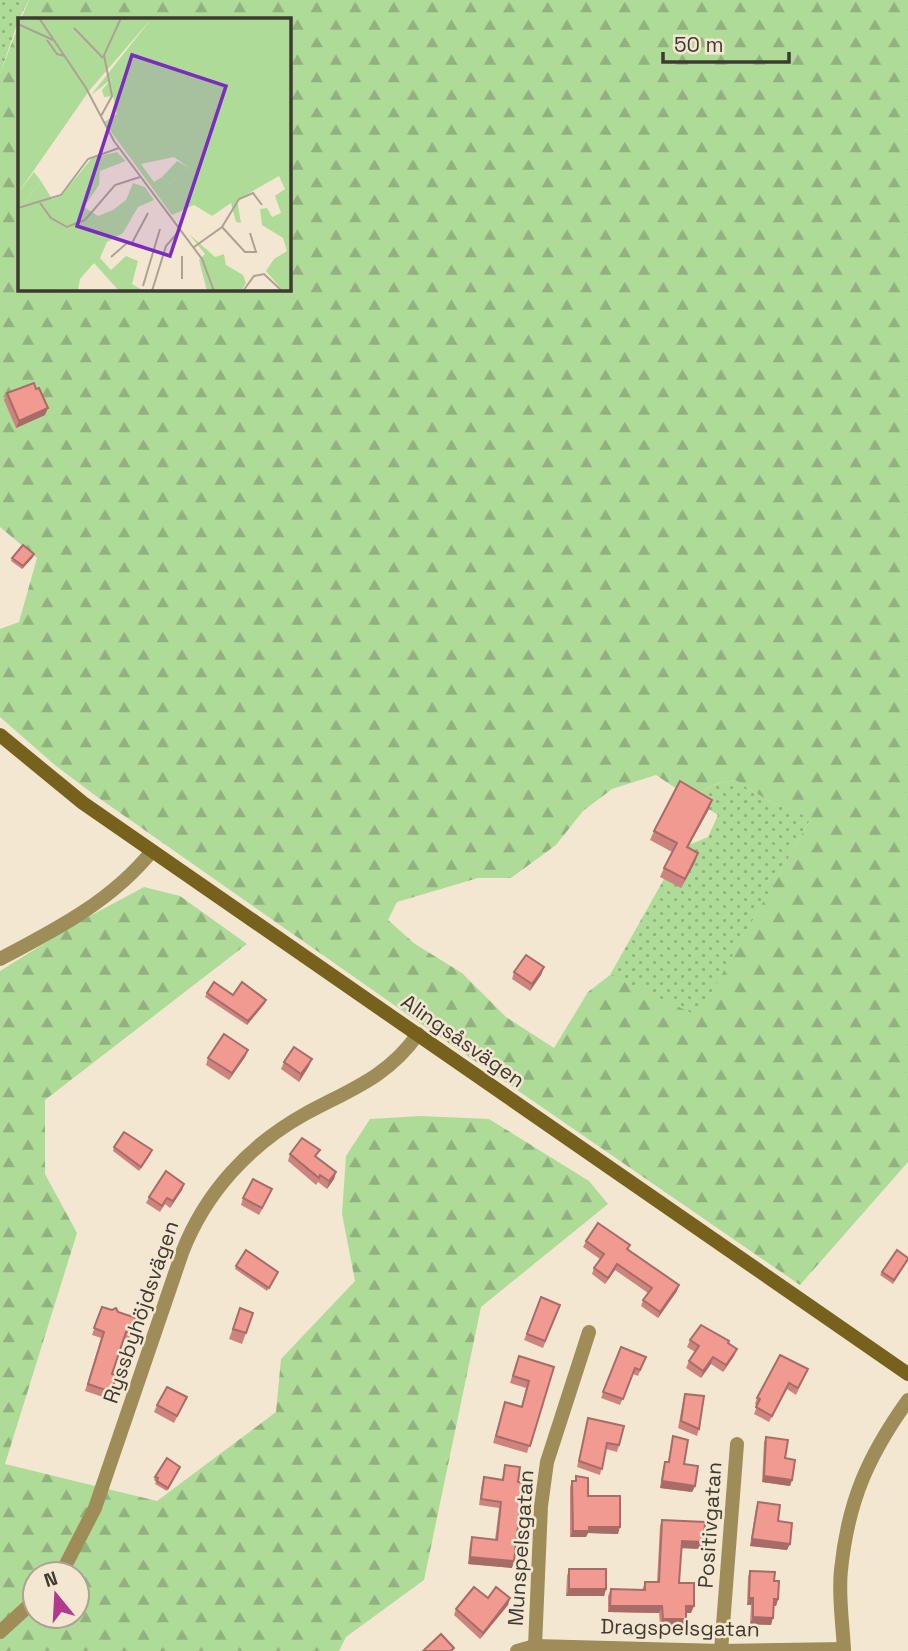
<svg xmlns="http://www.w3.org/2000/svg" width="908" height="1651" font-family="'Space Grotesk',sans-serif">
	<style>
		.grass { fill: url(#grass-dots) }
		.forest { fill: url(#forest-firs); fill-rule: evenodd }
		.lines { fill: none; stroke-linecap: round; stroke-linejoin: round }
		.minor { stroke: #9f8d59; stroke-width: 14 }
		.secondary { stroke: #76611d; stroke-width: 14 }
		.wall { fill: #ce847e }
		.shaded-wall { fill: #a86c66 }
		.building { fill: #f09a92; stroke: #a86c66; stroke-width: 2 }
		.labels { text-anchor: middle; stroke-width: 5; stroke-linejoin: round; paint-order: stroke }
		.street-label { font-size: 21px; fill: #3f3a31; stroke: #f4e7d2 }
		.inset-road { fill: none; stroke: #aca292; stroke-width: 2 }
		.view { fill: #7b2cbf; fill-opacity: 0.15; stroke: #7b2cbf; stroke-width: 3.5 }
		.inset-edge { fill: none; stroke: #3f3a31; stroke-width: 3.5 }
	</style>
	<defs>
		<pattern id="grass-dots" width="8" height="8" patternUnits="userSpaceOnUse" patternTransform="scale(1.75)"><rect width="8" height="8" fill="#afdb99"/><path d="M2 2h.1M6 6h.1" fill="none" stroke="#90b37d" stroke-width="1.8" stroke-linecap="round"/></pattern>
		<pattern id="forest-firs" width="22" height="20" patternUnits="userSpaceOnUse" patternTransform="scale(1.75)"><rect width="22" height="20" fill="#afdb99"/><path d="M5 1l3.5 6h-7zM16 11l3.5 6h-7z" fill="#90b37d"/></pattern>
	</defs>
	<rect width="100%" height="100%" fill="#f4e7d2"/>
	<g class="grass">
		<path d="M0,0h29l-10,19 -19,55z"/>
		<path d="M735,780l34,21 35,14 6,5 -112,197 -88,-42 54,-96 10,-28 34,-14 10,-22 -26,-16 20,-14z"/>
	</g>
	<g class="forest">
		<path d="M29,0h879v1162l-108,123 -376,-259 -328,-230 -40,-30 -56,-49v-88l19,-7 18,-64 -37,-31v-453l19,-50v265h270v-270h-268zM656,775l36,24 20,-14 23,-5 34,21 34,14 7,5 -112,196 -88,-41 -22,17 -34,56 -48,-31 -44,-44 -47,-29 -27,-24 9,-18 81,-24h33l45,-33 27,-34 29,-22z"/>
		<path d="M144,887l36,9 67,48 -202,156v74l32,59 -72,231 152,37 119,-89 5,-53 74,-78 -13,-67 4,-58 24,-37 50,-3 69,3 100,62 19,23 -127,103 -57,273 -78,57 -7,14h-339v-680l77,-48zM35,1574h42v42h-42z"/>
	</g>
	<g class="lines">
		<g class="minor">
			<path d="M0,959c55,-29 112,-58 152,-108"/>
			<path d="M61,1574l34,-66 87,-255c23,-60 67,-108 123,-139 44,-24 82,-36 113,-80"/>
			<path d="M0,1632l35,-32"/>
			<path d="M535,1646l6,-140 6,-44 42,-130"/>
			<path d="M517,1651l18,-5 186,5 123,-2"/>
			<path d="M721,1651l16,-207"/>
			<path d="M844,1651c-1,-26 -6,-55 -3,-81 7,-69 27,-114 67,-170"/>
		</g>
		<path class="secondary" d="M0,735l83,68 825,571"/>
	</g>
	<g class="wall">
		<path d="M7,393l38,22 -29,13 -12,-28z"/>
		<path d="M33,557l-11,12 -11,-8 1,-3z"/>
		<path d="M712,800l-3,9 -21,38 7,15 -14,26 -21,-11 4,-9 8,-16 -22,-12 4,-9z"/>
		<path d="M544,967l-3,8 -11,16 -18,-12 2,-7z"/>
		<path d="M207,993l26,2 33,5 -1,3 -18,22 -42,-28z"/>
		<path d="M248,1050l-3,7 -16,23 -23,-15 2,-7z"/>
		<path d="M284,1062l25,4 -10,16 -18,-13z"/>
		<path d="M114,1147l37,7 -12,17 -26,-20z"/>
		<path d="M290,1154l27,4 19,14 -2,7 -7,10 -9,-7 -2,3 -28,-24z"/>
		<path d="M184,1184l-2,6 -12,18 -5,-4 -5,8 -14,-9 3,-6z"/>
		<path d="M269,1196l-10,19 -18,-10 2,-7z"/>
		<path d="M586,1241l44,4 -2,5 49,41 -19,27 -17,-12 2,-6 5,-7 -33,-23 -10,14 -13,-10 2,-6 6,-9 -17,-12z"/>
		<path d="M908,1258l-1,4 -14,22 -13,-9 2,-3z"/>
		<path d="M236,1266l42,6 -11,19 -32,-22z"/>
		<path d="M541,1297l19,8 -17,43 -19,-8z"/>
		<path d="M102,1307l34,11 -7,22 -5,-2 -12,36 5,1 -8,24 -24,-8 16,-53 -9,-3z"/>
		<path d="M240,1308l13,5 -11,31 -13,-5z"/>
		<path d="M690,1340l39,1v3l5,12 -11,16 -12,-8 -10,14 -15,-10 3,-7 6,-9 -8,-5z"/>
		<path d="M621,1347l25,10 -8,19 -5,-2 -13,31 -19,-7z"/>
		<path d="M516,1363l38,4 -27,86 -34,-10 10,-34 18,-2 5,-19 -16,-5z"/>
		<path d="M808,1369l-12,26 -9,-6 -18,33 -15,-8 3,-8 -2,-2 2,-6z"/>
		<path d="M685,1394l14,35 -2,7 -19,-8 5,-27z"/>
		<path d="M187,1397l-13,26 -20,-11 3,-7z"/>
		<path d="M588,1418l31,27 -2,7 -11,-3 -6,26 -23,-8z"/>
		<path d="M673,1436l11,28 11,22 -3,6 -32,-4 3,-20 2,-6h3l3,-19z"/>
		<path d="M766,1437l19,21 7,22 -2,6 -28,-4 2,-40z"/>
		<path d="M505,1465l13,17 -6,86 -44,-4 2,-20 2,-7 23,3 4,-32 -20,-3 3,-21 2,-7 18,3z"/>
		<path d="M180,1467l-13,24 -12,-7 1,-2 -2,-2 1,-3z"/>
		<path d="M576,1476l12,20 30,38 -30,-1 -2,4h-16v-50l2,-6h3z"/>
		<path d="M758,1502l20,19 9,29 -37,-4 6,-38z"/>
		<path d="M662,1520l42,22 -2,7 -21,-1 -2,35 12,30h-5v6l-2,7 -24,-1 -1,-12 -51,-1v-16l3,-7 31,1 3,-8h12l3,-56z"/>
		<path d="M569,1569l37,20 -2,7h-38l1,-20z"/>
		<path d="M750,1571l24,10 4,18 -2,7h-2l-3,19 -21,-1 1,-19h-4l1,-28z"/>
		<path d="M508,1605l-28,34 -26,-24 2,-6z"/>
	</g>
	<g class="shaded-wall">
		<path d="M48,408l-3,7 -29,13 3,-7z"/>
		<path d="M34,554l-1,3 -11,12 1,-3z"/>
		<path d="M712,800l-3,9 -26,47 4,-9z"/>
		<path d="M698,853l-3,9 -14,26 4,-9z"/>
		<path d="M544,967l-3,8 -11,16 2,-7z"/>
		<path d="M266,1000l-1,3 -18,22 1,-4z"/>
		<path d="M248,1050l-3,7 -16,23 3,-7z"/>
		<path d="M312,1059l-3,7 -10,16 2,-8z"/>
		<path d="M336,1172l-2,7 -7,10 2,-8z"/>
		<path d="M184,1184l-2,6 -12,18 3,-7z"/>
		<path d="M617,1264l-2,6 -10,14 3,-6z"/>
		<path d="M679,1285l-2,6 -19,27 2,-6z"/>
		<path d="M737,1349l-3,7 -11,16 3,-7z"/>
		<path d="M713,1357l-2,7 -10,14 2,-7z"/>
		<path d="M789,1383l-2,6 -18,33 3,-6z"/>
		<path d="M764,1476l28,4 -2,6 -28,-4z"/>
		<path d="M662,1481l33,5 -3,6 -32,-4z"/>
		<path d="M589,1527h31l-2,7 -30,-1 -2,4h-16l3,-6z"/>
		<path d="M752,1539l38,5 -3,6 -37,-4z"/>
		<path d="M682,1541l22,1 -2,7 -23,-1z"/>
		<path d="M470,1557l44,4 -2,7 -44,-4z"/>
		<path d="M569,1589h37l-2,7h-38z"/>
		<path d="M510,1598l-2,7 -28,34 3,-6z"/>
		<path d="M749,1598h4l-2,7h-4z"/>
		<path d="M774,1599h4l-2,7 -5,-1z"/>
		<path d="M610,1606h52l-3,7 -51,-1z"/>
		<path d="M686,1606h8l-3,7h-7z"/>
		<path d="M753,1617l20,1 -2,7 -21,-1z"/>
		<path d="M663,1619h23l-2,7 -24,-1z"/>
	</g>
	<g class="building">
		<path d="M34,383l2,6 3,-1 9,20 -29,13 -12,-28z"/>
		<path d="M23,545l11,9 -11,12 -11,-8z"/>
		<path d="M680,781l32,19 -25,47 11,6 -13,26 -21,-11 13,-25 -23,-12z"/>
		<path d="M526,955l18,12 -12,17 -18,-12z"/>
		<path d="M214,982l19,13 9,-13 24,18 -18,21 -41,-28z"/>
		<path d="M224,1034l24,16 -16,23 -24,-15z"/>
		<path d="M294,1047l18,12 -11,15 -17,-12z"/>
		<path d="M124,1132l28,18 -11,17 -27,-20z"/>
		<path d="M302,1138l18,12 -5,6 21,16 -7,9 -9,-6 -1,3 -29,-24z"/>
		<path d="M166,1171l18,13 -11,17 -6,-3 -5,8 -13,-9z"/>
		<path d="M253,1179l19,10 -10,19 -19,-10z"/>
		<path d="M598,1223l32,22 -3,4 52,36 -19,27 -17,-12 9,-12 -35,-24 -9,14 -14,-10 10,-14 -18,-13z"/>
		<path d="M246,1250l32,22 -9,16 -33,-22z"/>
		<path d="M897,1250l11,8v1l-14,21 -12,-8z"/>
		<path d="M541,1297l19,8 -15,36 -18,-7z"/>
		<path d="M102,1307l10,3 4,-2 2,4 18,6 -5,16 -5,-2 -14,42 5,1 -6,17 -23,-8 16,-52 -10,-4z"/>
		<path d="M240,1308l13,5 -7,20 -13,-4z"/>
		<path d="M701,1325l28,16 -1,2 9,6 -11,16 -13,-8 -10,14 -14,-10 10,-15 -9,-6z"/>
		<path d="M621,1347l25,10 -6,13 -5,-2 -12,31 -20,-7z"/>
		<path d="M780,1355l28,14 -10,19 -9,-5 -17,33 -16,-9 4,-8 -3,-1z"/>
		<path d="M519,1356l35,11 -24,79 -34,-10 9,-34 17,5 7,-26 -16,-5z"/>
		<path d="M167,1387l20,10 -10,19 -20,-11z"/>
		<path d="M685,1394l19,2 -5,33 -18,-8z"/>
		<path d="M588,1418l36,8 -5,19 -12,-2 -5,26 -23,-8z"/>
		<path d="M673,1436l15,4 -4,24 14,2 -3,20 -33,-5 3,-19h4z"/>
		<path d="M766,1437l22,3 -3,18 10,2 -3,20 -28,-4z"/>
		<path d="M167,1458l13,9 -12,21 -11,-7 1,-3 -3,-1z"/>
		<path d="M505,1465l15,2 -2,15 5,1 -9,78 -44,-4 2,-20 25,3 4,-38 -20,-3 3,-22 19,3z"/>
		<path d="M576,1476l12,2v18h32v31h-31v4h-16l-1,-50h4z"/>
		<path d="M758,1502l22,3 -2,16 14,2 -2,21 -38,-5z"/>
		<path d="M662,1520l43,2 -1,20 -22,-1 -3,42h15v23h-8v13h-23l-1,-13h-52l1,-17 34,1v-8h14z"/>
		<rect x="569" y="1569" width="37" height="20"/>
		<path d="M750,1571l25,1 -1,9h5l-1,18h-4l-1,19 -20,-1v-19h-4z"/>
		<path d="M474,1587l14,11 8,-11 14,11 -27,35 -27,-24z"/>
		<path d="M441,1634l13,14 -3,3h-28z"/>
	</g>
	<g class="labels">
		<g class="street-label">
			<text transform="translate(463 1041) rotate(35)" y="7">Alingsåsvägen</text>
			<text transform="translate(141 1312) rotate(-71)" y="7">Ryssbyhöjdsvägen</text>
			<text transform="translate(710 1525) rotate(-86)" y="7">Positivgatan</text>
			<text transform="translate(521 1548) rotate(-86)" y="7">Munspelsgatan</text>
			<text transform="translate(680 1628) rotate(1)" y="7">Dragspelsgatan</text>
		</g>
	</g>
	<g transform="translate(18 18)">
		<rect width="273" height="273" fill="#f4e7d2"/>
		<path d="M134,0h14l-39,49 -36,28zM159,143l11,6 -18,17 -8,-7zM16,154l7,9 -23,30v-18z" fill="#afdb99"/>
		<path d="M0,0h134l-63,73 -71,102zM148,0h125v273h-8l-17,-20 8,-12 13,-8 -4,-13 -21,-13 -2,-16 7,-1 5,9 9,-4 -6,-17 10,-7 -6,-13 -42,24 4,23 -5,-1 -5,-19 -19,13 -18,-11 -22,10 -68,-93 13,-8 -4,-18 -9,1 -2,-7zM156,139l14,10 -18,17 -8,-7 -8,5 -13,-18zM99,134l9,9 -26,10 -1,14 -15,22 14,9 15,-6 13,-10 7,-17 12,4 9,13 -16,7 -15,26 -16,9 -7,16 11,12 15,-14 12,5 -6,23 12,7h-25l-25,-28 -14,16 -2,12h-60v-80l23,-30 11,18 9,-3 31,-38zM171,216l26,23 9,-3 2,11 17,10 3,8 -5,8h-34l-8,-31 6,-6z" fill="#afdb99" fill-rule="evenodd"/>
		<path class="inset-road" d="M21,0l47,70 28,53 88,118 12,32M0,6l35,16M56,10l29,30M29,22l10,14 8,2M83,98l11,-20 -8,-41 17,-37M22,185l11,15 16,9 18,-7 30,-35 25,-8M0,190l43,-13 27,-36 31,-11M204,209l23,25h11l-6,-19M114,225l16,-30M176,229l28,-20 17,-28 14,-6 9,12M164,238v23M93,239l16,-14 37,11M125,268l17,-57M134,273l14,-45 14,-16M225,273l11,-15 10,-2 18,17"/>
		<path class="view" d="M114,37l94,31 -56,170 -93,-30z"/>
		<rect width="273" height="273" class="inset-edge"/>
	</g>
	<g transform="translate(56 1595) rotate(342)"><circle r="33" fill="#f4e7d2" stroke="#aca292" stroke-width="2"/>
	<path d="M0-5L12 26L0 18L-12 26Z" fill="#b1398e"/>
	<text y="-10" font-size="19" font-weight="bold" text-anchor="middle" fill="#3f3a31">N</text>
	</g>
	<path d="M663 52v10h126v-10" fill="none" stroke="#3f3a31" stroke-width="3.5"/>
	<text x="674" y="52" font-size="21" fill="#3f3a31" stroke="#f4e7d2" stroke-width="5" paint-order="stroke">50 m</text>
</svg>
